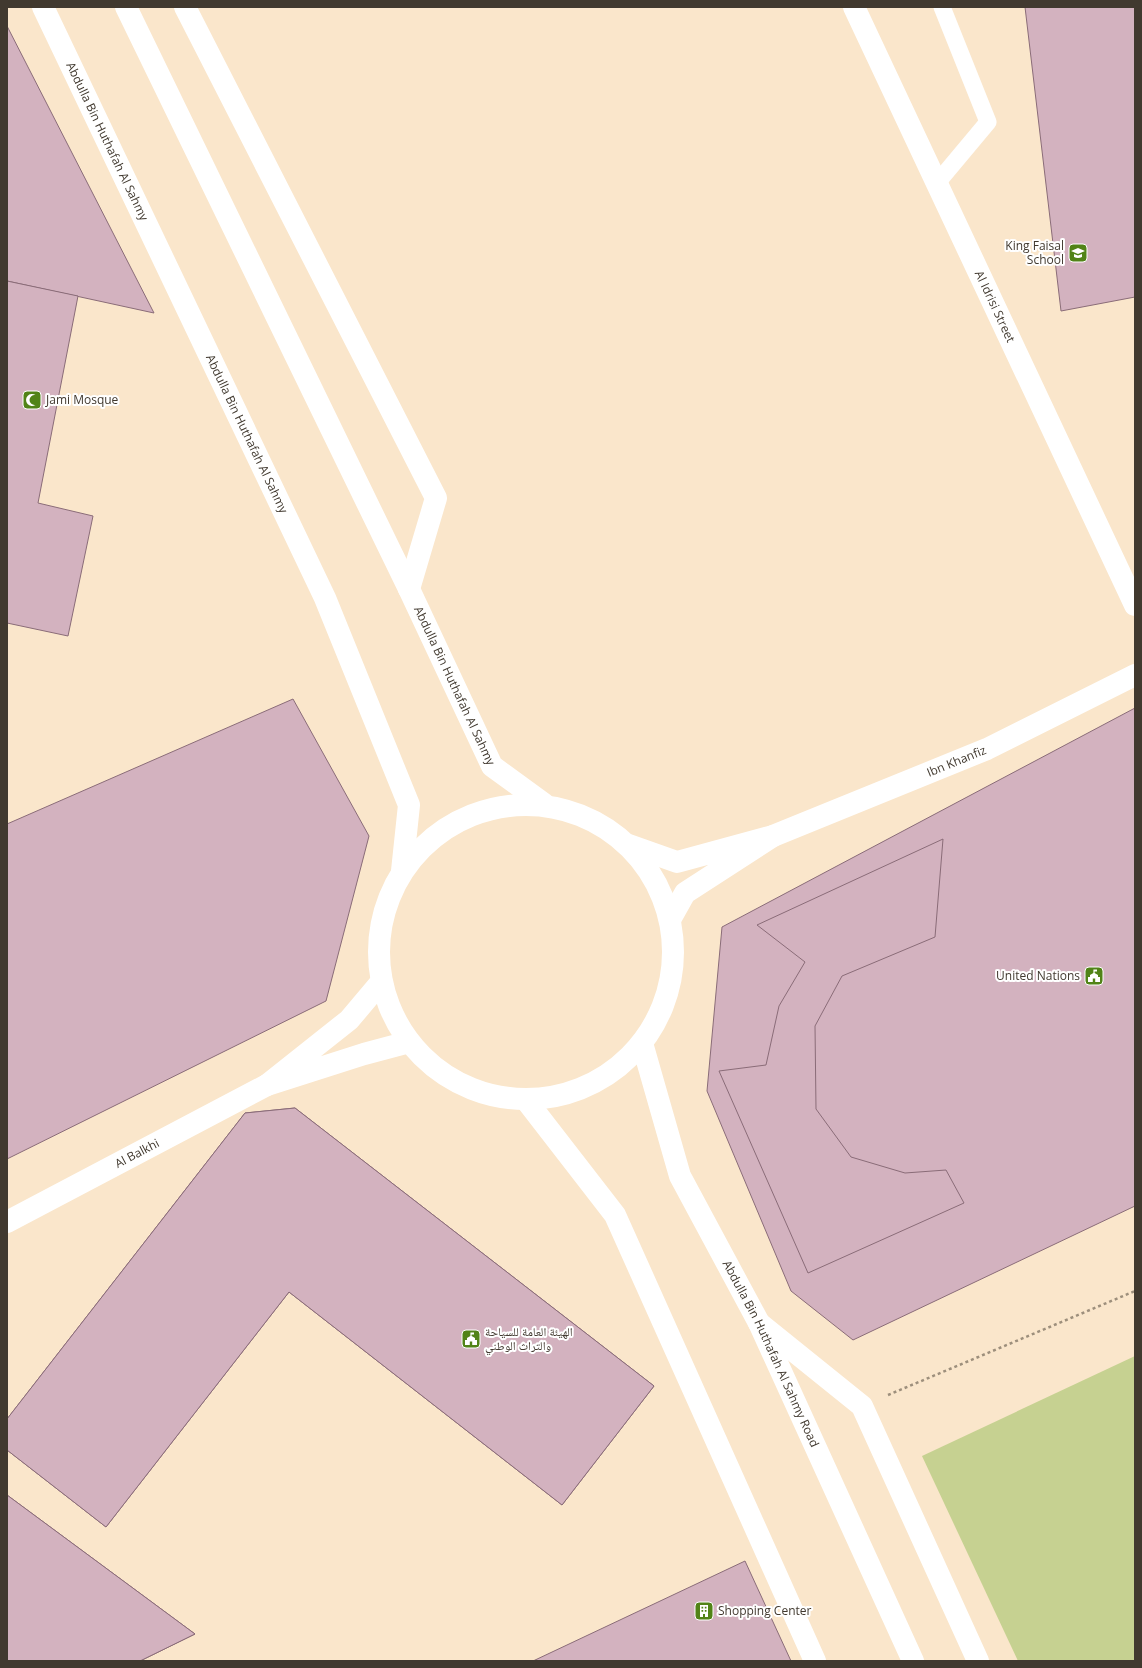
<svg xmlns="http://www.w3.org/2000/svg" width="1142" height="1668" font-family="'Open Sans','Noto Naskh Arabic',sans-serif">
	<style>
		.green { fill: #c6d191 }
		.building { fill: #d3b2bf; stroke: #8a6c78 }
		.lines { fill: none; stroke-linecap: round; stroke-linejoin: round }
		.path { stroke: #9d8f7c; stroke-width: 2.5; stroke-dasharray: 3 3; stroke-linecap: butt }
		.lane { stroke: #fff; stroke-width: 17 }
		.street { stroke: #fff; stroke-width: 22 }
		.secondary { stroke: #fff; stroke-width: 22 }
		.labels { text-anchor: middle; stroke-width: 4; stroke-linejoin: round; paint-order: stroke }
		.street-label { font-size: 12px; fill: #41392f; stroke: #fff }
		.poi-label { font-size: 12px; fill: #41392f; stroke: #fff; text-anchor: start }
	</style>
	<rect width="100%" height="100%" fill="#fae6cb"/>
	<path class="green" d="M1135,1356v305h-117l-96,-205z"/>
	<g class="building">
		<path d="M1025,7h110v290l-74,14z"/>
		<path d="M7,26l147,287 -147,-32z"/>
		<path d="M7,281l71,15 -40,207 55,13 -25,120 -61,-13z"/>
		<path d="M293,699l76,137 -43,165 -319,158v-335z"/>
		<path d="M1135,708v498l-282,134 -62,-49 -84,-200 15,-164z"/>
		<path d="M943,839l-8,98 -93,39 -27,50 1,83 35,48 54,16 41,-3 18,33 -156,70 -89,-202 47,-6 13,-59 26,-44 -48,-37z"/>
		<path d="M295,1108l359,278 -92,119 -273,-213 -183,235 -99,-77v-31l238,-306z"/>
		<path d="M295,1108l359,278 -92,119 -273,-213 -183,235 -99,-77v-31l238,-306z"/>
		<path d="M7,1495l188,139 -55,27h-133z"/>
		<path d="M7,1495l188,139 -55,27h-133z"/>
		<path d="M745,1561l46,100h-258z"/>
	</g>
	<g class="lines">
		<path class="path" d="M888,1395l247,-104"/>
		<path class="lane" d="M937,183l51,-61 -46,-115"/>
		<g class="street">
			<path d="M185,7l251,491 -27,91"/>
			<path id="s1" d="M854,7l281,598"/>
			<path id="s2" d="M773,836l214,-87 148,-74"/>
			<path d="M629,845l48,17 96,-26 -88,57 -14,25"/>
			<path d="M381,982l-32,38 -82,65 97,-31 45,-12"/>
			<path id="s3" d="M7,1222l260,-137"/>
			<path d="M759,1323l103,83 116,255"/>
		</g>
		<g class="secondary">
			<path id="s4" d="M43,7l282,591 84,207 -7,66"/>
			<path id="s5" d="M126,7l283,582 83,177 52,38"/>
			<circle cx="526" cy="952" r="147"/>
			<path id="s6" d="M642,1043l38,133 79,147 154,338"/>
			<path d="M526,1100l89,115 200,446"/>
		</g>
	</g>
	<defs>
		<g id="school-square" transform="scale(1)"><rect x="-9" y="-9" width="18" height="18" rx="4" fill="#518317" stroke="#fff"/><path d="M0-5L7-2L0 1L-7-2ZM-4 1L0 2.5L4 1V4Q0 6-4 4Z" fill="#fff"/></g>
		<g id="mosque-square" transform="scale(1)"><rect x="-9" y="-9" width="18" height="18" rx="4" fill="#518317" stroke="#fff"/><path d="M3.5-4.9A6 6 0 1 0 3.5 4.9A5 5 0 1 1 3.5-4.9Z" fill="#fff"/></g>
		<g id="civic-square" transform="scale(1)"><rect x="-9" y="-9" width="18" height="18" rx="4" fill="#518317" stroke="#fff"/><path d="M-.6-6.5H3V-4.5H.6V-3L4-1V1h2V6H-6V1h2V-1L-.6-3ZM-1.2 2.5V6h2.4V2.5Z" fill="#fff"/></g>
		<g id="building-square" transform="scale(1)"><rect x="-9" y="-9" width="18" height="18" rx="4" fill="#518317" stroke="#fff"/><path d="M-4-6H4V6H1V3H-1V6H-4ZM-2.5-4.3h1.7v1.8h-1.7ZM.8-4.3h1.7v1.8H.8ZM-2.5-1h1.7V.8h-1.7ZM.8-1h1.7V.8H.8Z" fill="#fff"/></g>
	</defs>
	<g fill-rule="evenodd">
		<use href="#school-square" x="1078" y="253"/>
		<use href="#mosque-square" x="32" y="400"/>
		<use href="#civic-square" x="1094" y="976"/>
		<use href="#civic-square" x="471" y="1339"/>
		<use href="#building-square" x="704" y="1611"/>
	</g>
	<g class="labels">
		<g class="street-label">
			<text dy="4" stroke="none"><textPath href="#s4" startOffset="149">Abdulla Bin Huthafah Al Sahmy</textPath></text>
			<text dy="4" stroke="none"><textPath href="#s1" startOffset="331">Al Idrisi Street</textPath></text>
			<text dy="4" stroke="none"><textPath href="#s4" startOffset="473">Abdulla Bin Huthafah Al Sahmy</textPath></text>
			<text dy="4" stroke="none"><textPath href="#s5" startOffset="754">Abdulla Bin Huthafah Al Sahmy</textPath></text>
			<text dy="4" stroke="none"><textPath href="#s2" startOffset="198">Ibn Khanfiz</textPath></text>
			<text dy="4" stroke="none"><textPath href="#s3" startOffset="147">Al Balkhi</textPath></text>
			<text dy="4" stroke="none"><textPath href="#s6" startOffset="338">Abdulla Bin Huthafah Al Sahmy Road</textPath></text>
		</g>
		<g class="poi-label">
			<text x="1064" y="250" text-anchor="end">King Faisal<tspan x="1064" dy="14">School</tspan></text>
			<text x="46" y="404">Jami Mosque</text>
			<text x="1080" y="980" text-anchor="end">United Nations</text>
			<text x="485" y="1336">الهيئة العامة للسياحة<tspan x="485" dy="14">والتراث الوطني</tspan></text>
			<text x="718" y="1615">Shopping Center</text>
		</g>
	</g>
	<rect width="1142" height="1668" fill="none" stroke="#41392f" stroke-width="16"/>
</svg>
